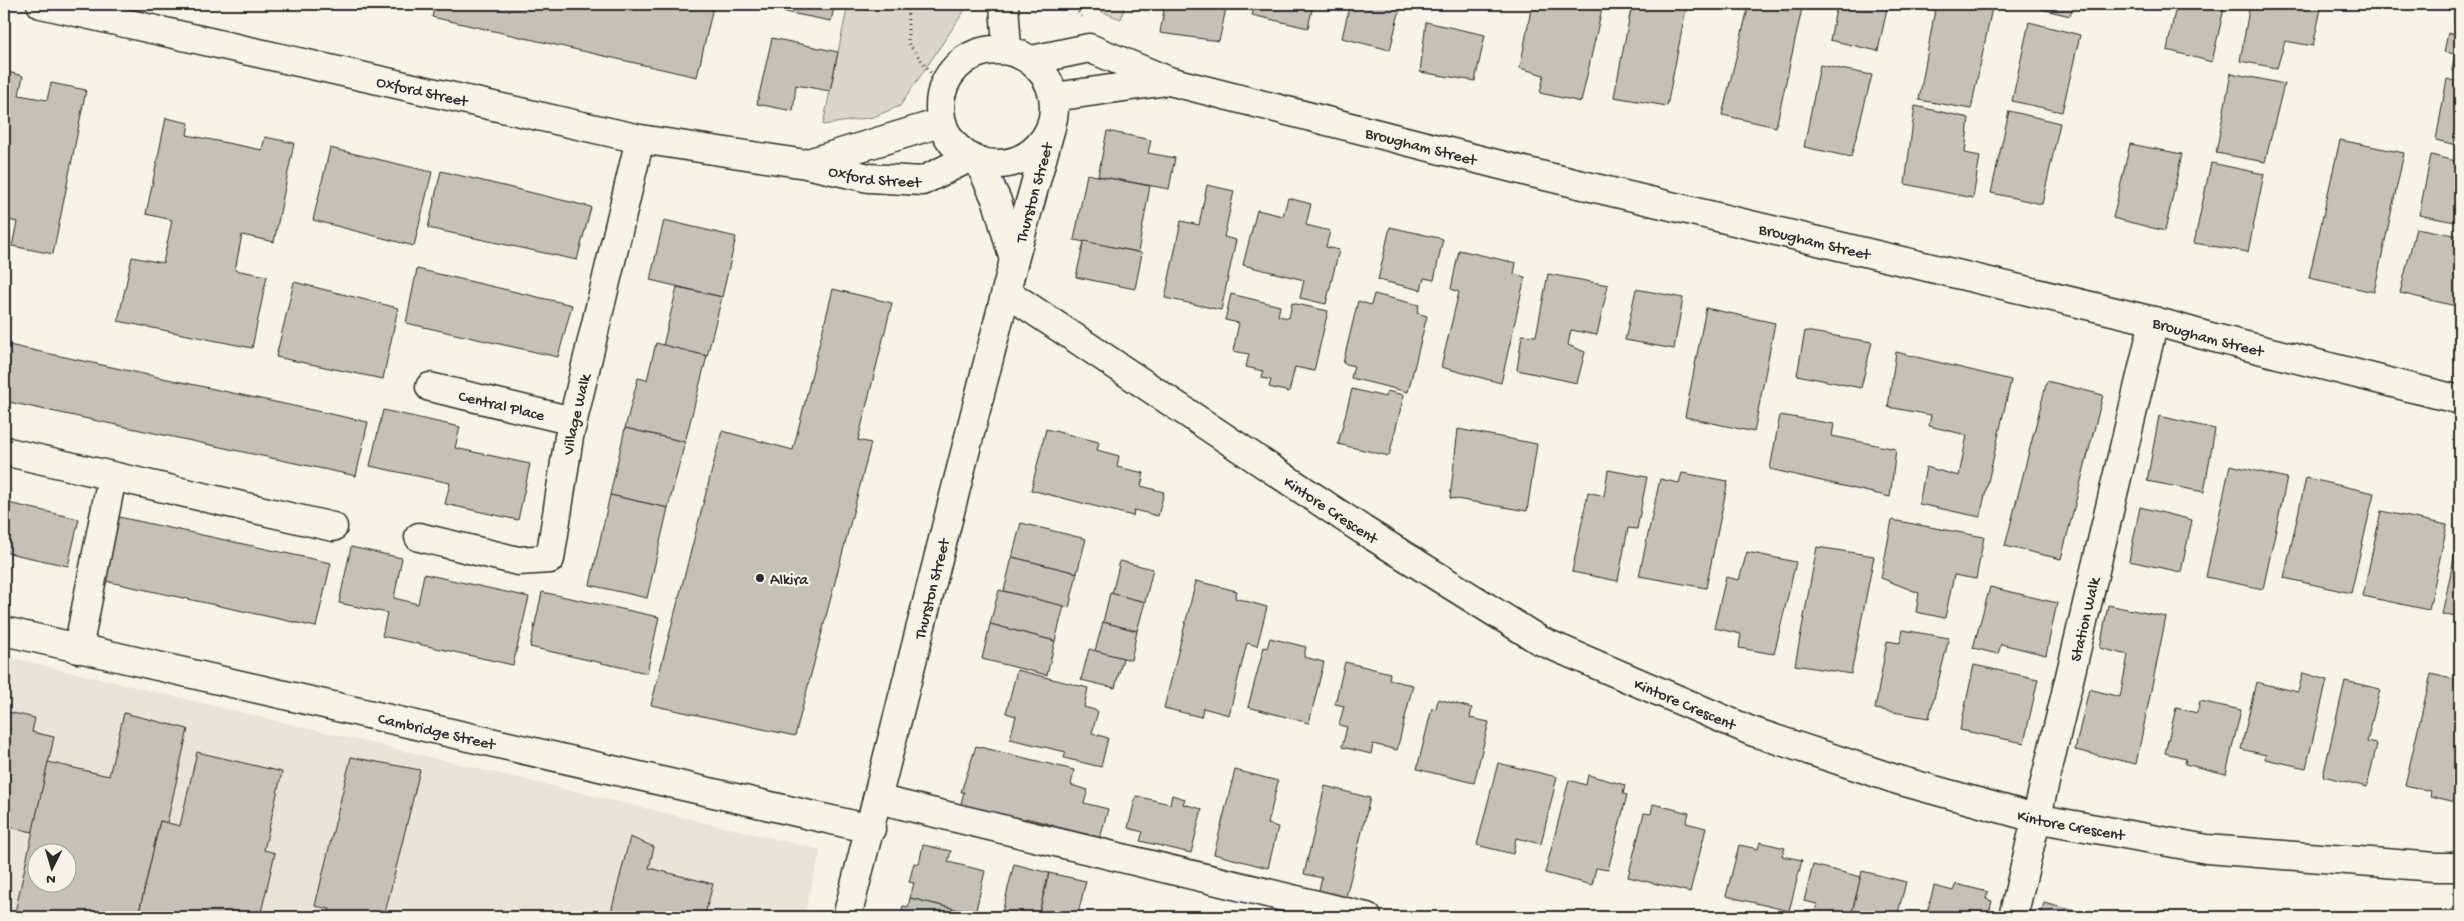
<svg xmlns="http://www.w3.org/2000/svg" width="2464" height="921" font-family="'Gochi Hand',sans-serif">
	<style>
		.built { fill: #e8e4da; fill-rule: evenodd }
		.green { fill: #dad6cc; stroke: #82807c }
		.building { fill: #c4c1b9; stroke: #2b2b2b; fill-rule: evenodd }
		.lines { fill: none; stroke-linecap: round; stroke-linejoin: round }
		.minor-casing { stroke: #2b2b2b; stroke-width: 31 }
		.path { stroke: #2b2b2b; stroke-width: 3; stroke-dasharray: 1 4; stroke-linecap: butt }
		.minor { stroke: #f7f3e8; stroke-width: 28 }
		.poi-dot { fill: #2b2b2b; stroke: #f7f3e8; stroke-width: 2 }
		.labels { text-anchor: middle; stroke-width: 4.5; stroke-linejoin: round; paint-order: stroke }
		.street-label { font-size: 16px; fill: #2b2b2b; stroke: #f7f3e8 }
		.poi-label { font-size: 16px; fill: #2b2b2b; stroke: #f7f3e8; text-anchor: start }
	</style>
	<rect width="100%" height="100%" fill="#f7f3e8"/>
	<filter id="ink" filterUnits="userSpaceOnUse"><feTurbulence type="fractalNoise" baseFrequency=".02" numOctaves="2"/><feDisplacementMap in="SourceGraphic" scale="10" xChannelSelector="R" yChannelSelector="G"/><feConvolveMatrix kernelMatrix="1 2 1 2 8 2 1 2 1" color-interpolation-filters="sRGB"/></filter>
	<g filter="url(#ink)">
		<path class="built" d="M4,656l817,194 -18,67h-799zM38,854h30v30h-30z"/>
		<g class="green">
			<path d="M848,4h117v6l-65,96 -27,11 -50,8z"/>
			<path d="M1087,4h38l-4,15 -31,-12z"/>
		</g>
		<g class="building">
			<path d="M435,4h261l17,3 -16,70 -265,-60z"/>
			<path d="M755,4h80l-4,17 -76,-15z"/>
			<path d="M1165,4h62l-8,37 -59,-8z"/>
			<path d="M1255,4h58l-5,24 -56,-13z"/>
			<path d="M1350,4h51l-11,46 -48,-12z"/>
			<path d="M1532,4h71l-22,98 -41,-9 4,-18 -24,-7z"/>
			<path d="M1632,4h55l-20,102 -53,-9z"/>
			<path d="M1749,4h54l-27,123 -54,-12z"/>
			<path d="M1837,4h51l-10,47 -48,-11z"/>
			<path d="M1936,4h41l15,4 -21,101 -52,-9z"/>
			<path d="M2038,4h36l-4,12 -33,-8z"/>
			<path d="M2166,4h59l-13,58 -45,-12 9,-44z"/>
			<path d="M2250,4h72l-9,42 -28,-5 -8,27 -37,-7z"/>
			<path d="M1426,22l59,13 -10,46 -55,-9z"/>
			<path d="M2029,22l51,13 -18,77 -50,-11z"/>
			<path d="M2448,33l12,2v37l-8,-2 3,-16 -11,-2z"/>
			<path d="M772,38l66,14 -8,39 -34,-6 -3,26 -36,-7z"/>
			<path d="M1820,65l52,10 -21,82 -47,-10z"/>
			<path d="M4,71l19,5 -4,19 28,5 4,-17 35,7 -33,164 -41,-8 5,-24 -13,-3z"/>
			<path d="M2231,73l53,11 -19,78 -49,-9z"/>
			<path d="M2447,79l13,4v63l-24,-6z"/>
			<path d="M1915,106l54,12 -4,35 15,3 -7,42 -68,-14z"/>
			<path d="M2009,111l51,12 -18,81 -51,-11z"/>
			<path d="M166,118l23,5 -2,12 75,15 3,-13 29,6 -20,99 -32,-7 -7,35 32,6 -15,72 -134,-27 14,-64 31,6 9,-43 -26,-6z"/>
			<path d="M1107,131l44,9 -3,13 27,5 -6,31 -71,-13z"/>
			<path d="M2340,140l64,13 -30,139 -65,-14z"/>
			<path d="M2130,144l52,10 -17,77 -52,-13z"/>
			<path d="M330,148l102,24 -18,74 -101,-26z"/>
			<path d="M2431,155l29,7v61l-41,-8z"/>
			<path d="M2211,163l53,11 -16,78 -54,-9z"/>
			<path d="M441,171l150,36 -14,53 -149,-32z"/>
			<path d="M1087,174l63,12 -12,66 -64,-12z"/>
			<path d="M1207,185l27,6 -10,46 12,3 -15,70 -56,-12 16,-77 18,4z"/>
			<path d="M1288,198l23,6 -5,21 24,6 -4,16 13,3 -13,54 -26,-6 4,-18 -61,-15 14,-55 26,6z"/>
			<path d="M664,220l72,17 -14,60 -72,-17z"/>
			<path d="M1390,227l53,12 -9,41 -10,-2 -3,12 -43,-10z"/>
			<path d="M2416,228l44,8v71l-60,-14z"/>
			<path d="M1084,241l58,12 -7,36 -59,-12z"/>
			<path d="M1459,250l57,13 -2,11 11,3 -24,106 -60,-16 18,-75 -8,-3z"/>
			<path d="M417,269l155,36 -14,52 -152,-34z"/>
			<path d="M1548,274l60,11 -11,50 -26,-5 -3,15 17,7 -8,31 -60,-13 5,-35 14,1z"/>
			<path d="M294,282l104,26 -15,71 -107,-22z"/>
			<path d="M677,287l45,10 -15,59 -44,-10z"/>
			<path d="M833,289l59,14 -34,137 13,3 -76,293 -144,-31 71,-274 71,19z"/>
			<path d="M1636,289l47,9 -9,51 -49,-9z"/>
			<path d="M1231,294l49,12 -2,10 11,2 3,-15 36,8 -14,60 -19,-4 -6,25 -20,-5 2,-7 -9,-2 1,-7 -17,-4 3,-13 -16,-3 6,-28 -14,-3z"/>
			<path d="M1374,294l45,11 -2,8 10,3 -19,76 -57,-14 3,-12 -11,-3 15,-62 13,4z"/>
			<path d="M1706,308l69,15 -21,109 -69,-15z"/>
			<path d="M1805,331l67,11 -11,46 -64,-13z"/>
			<path d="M656,343l51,13 -22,86 -60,-14 13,-50 9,2z"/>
			<path d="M4,344l364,78 -12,54 -352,-75z"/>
			<path d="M1896,352l115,28 -31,137 -61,-13 7,-37 33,9 8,-41 -38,-9 2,-11 -43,-8z"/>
			<path d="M2047,381l56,14 -42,164 -56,-13z"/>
			<path d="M1352,389l33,8 2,-6 17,4 -15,61 -51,-12z"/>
			<path d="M383,410l77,17 -5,21 75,16 -12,56 -73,-16 5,-21 -80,-17z"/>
			<path d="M1780,415l54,9 -2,12 64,13 -6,48 -120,-28z"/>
			<path d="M2159,416l56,13 -11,63 -57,-11z"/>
			<path d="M625,428l60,14 -17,66 -58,-13z"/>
			<path d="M1046,429l53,13 -2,8 22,6 -2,11 27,6 -3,13 23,6 -6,24 -24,-6 -1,6 -102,-26z"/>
			<path d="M1458,429l79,15 -10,67 -77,-13z"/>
			<path d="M2230,465l57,13 -24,111 -57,-12z"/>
			<path d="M1608,470l39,7 -10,52 -9,-1 -10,53 -46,-9 16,-80 16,4z"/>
			<path d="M1682,473l46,8 -22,107 -67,-12 21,-97 19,4z"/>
			<path d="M2306,478l68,15 -23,100 -67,-15z"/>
			<path d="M610,495l58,13 -21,90 -57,-13z"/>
			<path d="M4,502l75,17 -11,47 -64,-14z"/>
			<path d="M2140,507l52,13 -11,52 -52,-11z"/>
			<path d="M2381,511l66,14 -18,85 -66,-14z"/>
			<path d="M119,517l212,46 -15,64 -211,-46z"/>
			<path d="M1892,520l92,17 -8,42 -22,-4 -9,43 -29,-6 3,-19 -38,-15z"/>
			<path d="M1021,523l65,16 -9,34 -65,-16z"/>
			<path d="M2460,530v88l-18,-4z"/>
			<path d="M351,547l51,11 -8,40 24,6 6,-30 105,23 -16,68 -131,-29 5,-23 -48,-10z"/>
			<path d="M1817,547l57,9 -23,118 -56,-9z"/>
			<path d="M1747,552l49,10 -22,92 -35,-6 2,-14 -27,-6 12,-51 13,3z"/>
			<path d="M1012,557l65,16 -8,35 -65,-17z"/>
			<path d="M1120,561l33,8 -8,33 -33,-8z"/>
			<path d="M1196,581l41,10 -2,7 32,9 -10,39 -10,-3 -18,72 -26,-7 -2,9 -37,-9z"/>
			<path d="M1990,587l67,16 -11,52 -45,-11 -3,10 -25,-6z"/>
			<path d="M999,590l65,16 -9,35 -65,-17z"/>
			<path d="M542,592l117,25 -12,56 -117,-26z"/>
			<path d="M1110,593l35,9 -8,29 -34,-9z"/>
			<path d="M2108,605l58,12 -30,147 -61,-14 14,-61 31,8 8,-42 -28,-7z"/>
			<path d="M1103,622l34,9 -6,29 -36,-9z"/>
			<path d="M990,624l65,17 -8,34 -65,-16z"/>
			<path d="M1903,630l46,8 -20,80 -54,-9 12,-68 13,2z"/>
			<path d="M1270,638l36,9 -2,10 20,5 -15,61 -61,-16 16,-60 3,1z"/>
			<path d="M1089,649l34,9 -8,30 -34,-8z"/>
			<path d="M1345,662l45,11 -1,7 24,5 -16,65 -24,-6 -2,10 -29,-7 5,-20 -8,-2 5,-19 -9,-2z"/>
			<path d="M1974,665l64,14 -14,64 -64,-13z"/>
			<path d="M1017,670l71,18 -4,19 14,4 -6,22 16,5 -7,29 -37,-9 2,-6 -56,-13 6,-23 -10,-3z"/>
			<path d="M2303,673l24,7 -21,88 -41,-9 1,-4 -25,-6 15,-67 42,10z"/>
			<path d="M2431,674l29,7v122l-30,-7 1,-5 -26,-6z"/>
			<path d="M2345,681l35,8 -13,53 10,2 -10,43 -44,-11z"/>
			<path d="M1438,699l34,9 -2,10 19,4 -15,61 -57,-14 15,-61 4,1z"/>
			<path d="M2200,701l41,9 -15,64 -41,-10 1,-6 -21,-5 11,-45 21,5z"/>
			<path d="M4,711l31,7 -3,14 22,5 -21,95 -29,-6z"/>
			<path d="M124,713l64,16 -21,94 -7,-2 -22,96h-124l34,-155 61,14zM38,854h30v30h-30z"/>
			<path d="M976,746l98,24 -3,15 17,5 -4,13 24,6 -10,37 -48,-12 3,-9 -27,-7 -2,9 -65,-16 5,-19h-3z"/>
			<path d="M197,752l85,20 -18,78 11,3 -15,64h-122l22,-96 20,5z"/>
			<path d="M351,757l69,13 -36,147h-56l2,-8 -15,-3z"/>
			<path d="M1498,763l59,14 -16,67 -25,-6 -3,16 -36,-9z"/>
			<path d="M1235,770l43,11 -10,43 10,3 -10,41 -54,-14z"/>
			<path d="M1588,775l37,10 -2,9 4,1 -19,75 -12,-2 -4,17 -47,-12 24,-93 17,5z"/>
			<path d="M1325,786l45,12 -25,103 -27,-7 4,-16 -18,-4z"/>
			<path d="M1172,795l13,4 -2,5 19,5 -11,44 -51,-12 3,-9 -15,-4 8,-32 34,8z"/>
			<path d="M1653,804l36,9 -3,10 20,5 -16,64 -62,-15 16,-64 7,1z"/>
			<path d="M630,837l24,10 -5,21 64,16 -8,30 15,3h-127l1,-6 16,5z"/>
			<path d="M1760,842l25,6 -3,8 20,4 -13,51 -63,-15 13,-51 19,4z"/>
			<path d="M923,845l28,6 -3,11 37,9 -10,43 -65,-16 4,-15 -5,-1 5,-19 5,1z"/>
			<path d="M1014,864l35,9 -11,44h-37z"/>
			<path d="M1813,865l48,12 -10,40h-38l4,-13 -13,-3z"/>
			<path d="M1862,871l44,11 -9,35h-46z"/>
			<path d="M1049,873l37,8 -9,36h-39z"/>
			<path d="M1956,884l32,8 -2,7 6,2 -4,16h-62l8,-31 19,5z"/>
			<path d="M910,898l65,16 -1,3h-74l3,-11 5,1z"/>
			<path d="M2044,903l39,10 -1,4h-42z"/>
		</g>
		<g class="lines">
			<g class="minor-casing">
				<g id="minor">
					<path id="s1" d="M41,4l599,135 166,25 63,14 53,3 47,-23"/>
					<path d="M1004,4l3,45"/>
					<circle cx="997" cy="107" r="57"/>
					<path id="s2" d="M1032,60l57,-12 80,33 359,91 626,149 49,14 257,65"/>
					<path d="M1054,97l113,-16"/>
					<path d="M979,162l18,39 17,59"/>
					<path d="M808,163l132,-40"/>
					<path id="s3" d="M1006,292l357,238 176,110 212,91 147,49 137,38 172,31 228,18h25"/>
					<path id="s4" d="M430,387l143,34"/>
					<path d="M4,451l329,76"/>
					<path id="s5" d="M419,537l99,24 32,-2 19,-122 71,-298"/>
					<path id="s6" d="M4,631l867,198"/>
					<path d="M78,649l34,-172"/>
					<path d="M877,799l490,118"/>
					<path id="s7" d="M847,917l167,-657 37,-133"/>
					<path id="s8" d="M2013,917l141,-596"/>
				</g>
			</g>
			<g class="path">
				<path d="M908,4v39l33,43"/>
				<path d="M1072,4l10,13"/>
			</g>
			<use href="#minor" class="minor"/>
		</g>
	</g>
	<circle class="poi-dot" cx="760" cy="578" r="5"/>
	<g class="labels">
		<g class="street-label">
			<text dy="6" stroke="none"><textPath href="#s1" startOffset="391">Oxford Street</textPath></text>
			<text dy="6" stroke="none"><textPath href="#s2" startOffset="405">Brougham Street</textPath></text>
			<text dy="6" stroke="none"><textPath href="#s1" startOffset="852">Oxford Street</textPath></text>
			<text dy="6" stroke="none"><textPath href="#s7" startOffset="748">Thurston Street</textPath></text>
			<text dy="6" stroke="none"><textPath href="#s2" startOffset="810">Brougham Street</textPath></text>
			<text dy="6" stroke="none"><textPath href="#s2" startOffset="1215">Brougham Street</textPath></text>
			<text dy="6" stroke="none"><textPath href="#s4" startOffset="74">Central Place</textPath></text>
			<text dy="6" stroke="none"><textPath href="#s5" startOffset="281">Village Walk</textPath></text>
			<text dy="6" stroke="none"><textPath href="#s3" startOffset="391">Kintore Crescent</textPath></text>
			<text dy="6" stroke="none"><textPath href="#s7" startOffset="339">Thurston Street</textPath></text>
			<text dy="6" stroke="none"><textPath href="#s8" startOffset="306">Station Walk</textPath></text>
			<text dy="6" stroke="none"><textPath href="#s3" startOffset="796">Kintore Crescent</textPath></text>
			<text dy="6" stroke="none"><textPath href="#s6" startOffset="444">Cambridge Street</textPath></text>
			<text dy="6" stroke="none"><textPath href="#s3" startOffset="1201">Kintore Crescent</textPath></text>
		</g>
		<g class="poi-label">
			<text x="770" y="584">Alkira</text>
		</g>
	</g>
	<rect width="2464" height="921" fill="none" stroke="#f7f3e8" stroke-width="20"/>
	<rect x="10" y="10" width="2444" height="901" fill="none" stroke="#2b2b2b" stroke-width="2" filter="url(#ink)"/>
	<g transform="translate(52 868) rotate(185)"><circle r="24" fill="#f7f3e8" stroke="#a5a39c"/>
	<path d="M0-4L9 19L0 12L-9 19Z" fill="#2b2b2b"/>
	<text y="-8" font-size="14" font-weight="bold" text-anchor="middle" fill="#2b2b2b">N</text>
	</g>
</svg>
